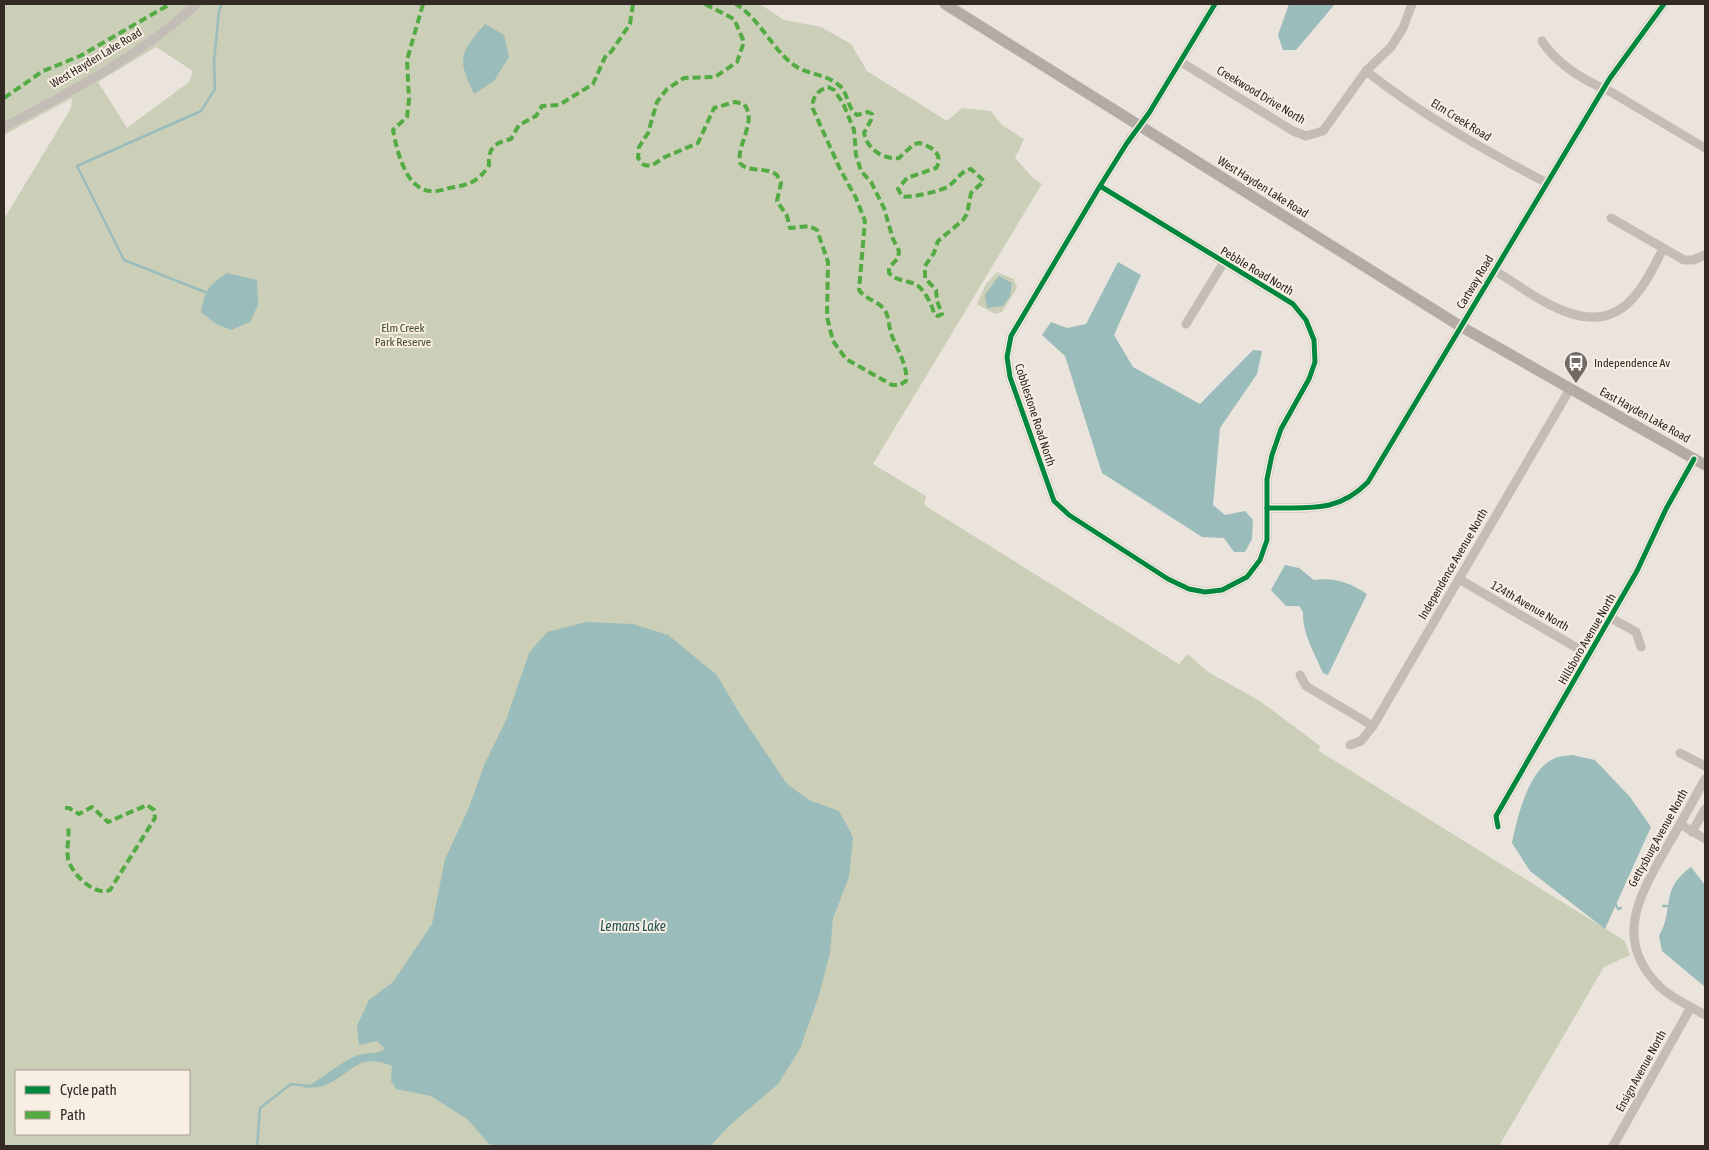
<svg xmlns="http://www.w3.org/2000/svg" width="1709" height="1150" font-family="'Asap Condensed',sans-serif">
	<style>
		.green { fill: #cbcfb7; fill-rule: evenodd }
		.water { fill: #9abcbb }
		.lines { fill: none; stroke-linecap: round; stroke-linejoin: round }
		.stream { stroke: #9abcbb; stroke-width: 2.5 }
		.minor { stroke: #c3bcb7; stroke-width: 9 }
		.major { stroke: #b2aba6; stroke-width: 11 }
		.quiet { stroke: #54ab44; stroke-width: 4; stroke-dasharray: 8 4; stroke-linecap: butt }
		.cycleway-casing { stroke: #f8eee3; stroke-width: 8 }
		.cycleway { stroke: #00873e; stroke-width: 5 }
		.labels { text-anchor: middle; stroke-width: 4; stroke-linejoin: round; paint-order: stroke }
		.street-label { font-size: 12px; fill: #332925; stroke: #f8eee3 }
		.park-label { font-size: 12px; fill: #43512a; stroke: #f8eee3 }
		.poi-label { font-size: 12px; fill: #332925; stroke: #f8eee3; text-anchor: start }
		.water-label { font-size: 14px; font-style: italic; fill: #1c5153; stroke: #f8eee3 }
	</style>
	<rect width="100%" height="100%" fill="#eae4dd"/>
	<g class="green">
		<path d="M4,4h756l24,16 37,7 30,17 16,27 80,50 15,-13 29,3 11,14 22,14 -9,19 19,21 8,5 -169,280 53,32 -2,9 255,159 9,-10 20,18 52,29 60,45 -1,5 306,190 5,14 -26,12 -105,179h-1495v-927l67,-111 1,-10 -68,37zM156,47l37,24 -4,11 -62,46 -29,-46zM16,1071h173v63h-173z"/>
		<path d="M997,272l17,7 3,9 -15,24 -7,2 -18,-10 9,-20z"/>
	</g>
	<g class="water">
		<path d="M1289,4h46l-39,46h-13l-5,-15z"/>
		<path d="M485,24l19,11 5,22 -15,24 -20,13c-17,-36 -15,-40 11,-70z"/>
		<path d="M1118,262l23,13 -27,60 19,32 67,37 53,-54 9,1 -5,23 -37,54 -7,77 12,10 20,-4 8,9 -1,19 -7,13h-11l-10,-14 -22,-1 -100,-64 -37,-117 -23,-21 9,-13 16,6 19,-4z"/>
		<path d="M227,273l30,7 1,25 -8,17 -19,8 -15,-6 -15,-12c3,-21 8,-27 26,-39z"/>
		<path d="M999,276l13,7 -2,13 -7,10 -16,2 -2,-13z"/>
		<path d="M1285,565l14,3 15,12c20,-3 37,3 53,14l-39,81 -5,-2c-8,-19 -21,-40 -20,-61l-4,-6h-13l-15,-16z"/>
		<path d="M586,622l47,2 35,11 49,40 21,36 49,73 22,16 30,11 14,26 -4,40 -16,41 -3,35 -11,42 -19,54 -22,35 -49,42 -19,20h-219l-24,-27 -36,-23 -35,-7 -5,-8 1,-15c-36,-15 -40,9 -69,20 -6,2 -14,1 -20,2 19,-8 38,-27 55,-33 9,-3 18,0 27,-6l-8,-8 -18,4 -2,-19 12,-26 24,-18 39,-58 13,-65 23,-49 17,-47 21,-43 23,-67 18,-21z"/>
		<path d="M1572,755l23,5 35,37 21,30 -46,102 -75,-58 -18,-28c5,-25 16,-72 41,-84 5,-3 13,-3 19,-4z"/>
		<path d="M1691,867l14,18v102l-43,-36 -3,-15c16,-28 0,-46 32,-69z"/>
	</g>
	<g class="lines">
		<g class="stream">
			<path d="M205,292l-81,-32 -47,-94 124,-55 14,-22 -1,-28 5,-50 3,-7"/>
			<path d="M1615,903l3,6 3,-1"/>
			<path d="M1663,906h4"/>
			<path d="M257,1146l3,-38 31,-24 18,2"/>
		</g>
		<g class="minor">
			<path d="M1542,41c15,24 43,40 69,51l94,56"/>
			<path d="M1181,62l112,69 13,5 17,-5 43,-60 25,-24 12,-19 9,-24"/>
			<path d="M1366,71c56,44 118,79 181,112"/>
			<path d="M4,127c68,-36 135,-71 193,-123"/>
			<path d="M1100,186l193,118 13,16 8,20 1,22 -6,17 -28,50 -9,26 -5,24v61l-7,20 -13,17 -25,13 -17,2 -16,-3 -21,-10 -99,-64 -15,-14 -44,-124 -3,-20 4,-21 89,-150 27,-43 22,-30 66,-109"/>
			<path d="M1611,218l73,42h9l12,-5"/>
			<path d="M1494,270c39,24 98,75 139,28 13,-14 21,-32 30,-49"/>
			<path d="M1186,324l38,-62"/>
			<path d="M1267,508c40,-1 70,6 101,-26l242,-404 54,-74"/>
			<path d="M1459,579l130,76"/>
			<path d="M1611,618l25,14 5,15"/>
			<path d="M1300,675l6,11 67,40"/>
			<path d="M1350,745l11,-4 12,-15 197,-337"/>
			<path d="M1680,753l25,13"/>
			<path d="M1705,779c-12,22 -24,44 -37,66 -27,48 -57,94 -8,142 13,12 30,19 45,28"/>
			<path d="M1680,824l25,15"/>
			<path d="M1498,827l-2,-11 141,-245 29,-62 28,-50"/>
			<path d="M1692,832l13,-23"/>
			<path d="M1613,1146l78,-139"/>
		</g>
		<path class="major" d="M945,4l515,322 245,139"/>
		<g class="quiet">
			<path d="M423,4l-16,56 2,40 -2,17 -14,13c4,21 13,61 39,61 7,1 15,-3 23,-4 15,-2 26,-8 34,-22 -1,-18 6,-22 22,-26l8,-14 17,-9 6,-10 17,-1 34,-21 13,-29 5,-3 19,-28 3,-20"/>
			<path d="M705,4l29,15 10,23 -7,20 -22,15 -31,1 -17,11 -10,13 -9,31 -9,14 -1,11 6,7 7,1 14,-9 33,-14 16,-35 21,-6 9,2c14,17 -8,41 -4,59 7,10 25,3 37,12l4,8 -4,18 10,15 3,12 19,-2 8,4 11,32 -1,55 6,24 13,18 46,26h8l6,-4c2,-15 -9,-32 -14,-45 -4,-9 -2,-19 -8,-27 -7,-9 -18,-9 -25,-19l6,-69 -9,-23 -16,-29 -27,-60c-2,-10 4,-19 15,-22l6,3 9,13 11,27 2,25 5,16 10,11 13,26 9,31 6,12 -1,7 -9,10v5c7,8 17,7 26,11 8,3 18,22 19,30l4,2 4,-2 -5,-13 -1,-11 -11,-12v-12l9,-13 4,-12 25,-21 4,-6 4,-21 13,-12 -13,-12c-11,2 -14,12 -24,18 -6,4 -40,12 -45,9l-4,-7 9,-11 29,-10c9,-13 -5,-22 -17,-25l-5,1 -15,14c-16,2 -32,-9 -35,-25l7,-13 1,-6 -4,-2 -11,3c-10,-7 -8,-20 -17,-29 -14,-13 -35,-11 -49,-23 -21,-18 -32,-44 -55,-59"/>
			<path d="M4,98l39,-27 37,-15 90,-52"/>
			<path d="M65,808h4l10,6 13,-7 16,15 39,-17 7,5 1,8 -45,72c-16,7 -40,-18 -42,-32 -2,-10 2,-21 0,-32"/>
		</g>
		<g class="cycleway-casing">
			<g id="cycleway">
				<path d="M1100,186l193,118 13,16 8,20 1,22 -6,17 -28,50 -9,26 -5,24v61l-7,20 -13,17 -25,13 -17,2 -16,-3 -21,-10 -99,-64 -15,-14 -44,-124 -3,-20 4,-21 89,-150 27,-43 22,-30 66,-109"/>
				<path d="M1267,508c40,-1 70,6 101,-26l242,-404 54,-74"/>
				<path d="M1498,827l-2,-11 141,-245 29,-62 28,-50"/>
			</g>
		</g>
		<use href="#cycleway" class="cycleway"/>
	</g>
	<defs>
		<g id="bus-pin" transform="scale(1.25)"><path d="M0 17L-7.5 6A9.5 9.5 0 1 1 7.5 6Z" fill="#736a65" stroke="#f8eee3"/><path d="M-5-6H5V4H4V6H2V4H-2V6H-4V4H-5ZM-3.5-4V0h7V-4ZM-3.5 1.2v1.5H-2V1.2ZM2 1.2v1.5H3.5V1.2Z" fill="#fff"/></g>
	</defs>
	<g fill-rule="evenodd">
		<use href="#bus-pin" x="1576" y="363"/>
	</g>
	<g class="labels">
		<g class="street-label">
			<text transform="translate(96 58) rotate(-31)" y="4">West Hayden Lake Road</text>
			<text transform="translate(1261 95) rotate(31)" y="4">Creekwood Drive North</text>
			<text transform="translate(1461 120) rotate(32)" y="4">Elm Creek Road</text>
			<text transform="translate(1263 187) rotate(32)" y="4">West Hayden Lake Road</text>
			<text transform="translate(1257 271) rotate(31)" y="4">Pebble Road North</text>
			<text transform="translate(1475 282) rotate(-59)" y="4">Cartway Road</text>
			<text transform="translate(1035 415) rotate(72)" y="4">Cobblestone Road North</text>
			<text transform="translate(1645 415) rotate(29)" y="4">East Hayden Lake Road</text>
			<text transform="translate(1453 564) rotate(-60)" y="4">Independence Avenue North</text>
			<text transform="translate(1530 606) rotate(30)" y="4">124th Avenue North</text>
			<text transform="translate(1587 639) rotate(-60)" y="4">Hillsboro Avenue North</text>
			<text transform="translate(1658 838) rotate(-61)" y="4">Gettysburg Avenue North</text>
			<text transform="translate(1641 1071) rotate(-61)" y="4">Ensign Avenue North</text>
		</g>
		<g class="park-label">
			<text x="403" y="332">Elm Creek<tspan x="403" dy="14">Park Reserve</tspan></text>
		</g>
		<g class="poi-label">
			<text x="1594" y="367">Independence Av</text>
		</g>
		<g class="water-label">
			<text x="633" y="931">Lemans Lake</text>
		</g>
	</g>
	<rect width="1709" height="1150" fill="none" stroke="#332925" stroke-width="10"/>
	<rect x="15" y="1070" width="175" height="65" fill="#f8eee3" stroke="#a99f97"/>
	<rect x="25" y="1086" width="25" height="8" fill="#00873e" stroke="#a99f97"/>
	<text x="60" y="1095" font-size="15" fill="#332925">Cycle path</text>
	<rect x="25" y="1111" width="25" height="8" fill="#54ab44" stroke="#a99f97"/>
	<text x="60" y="1120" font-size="15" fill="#332925">Path</text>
</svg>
